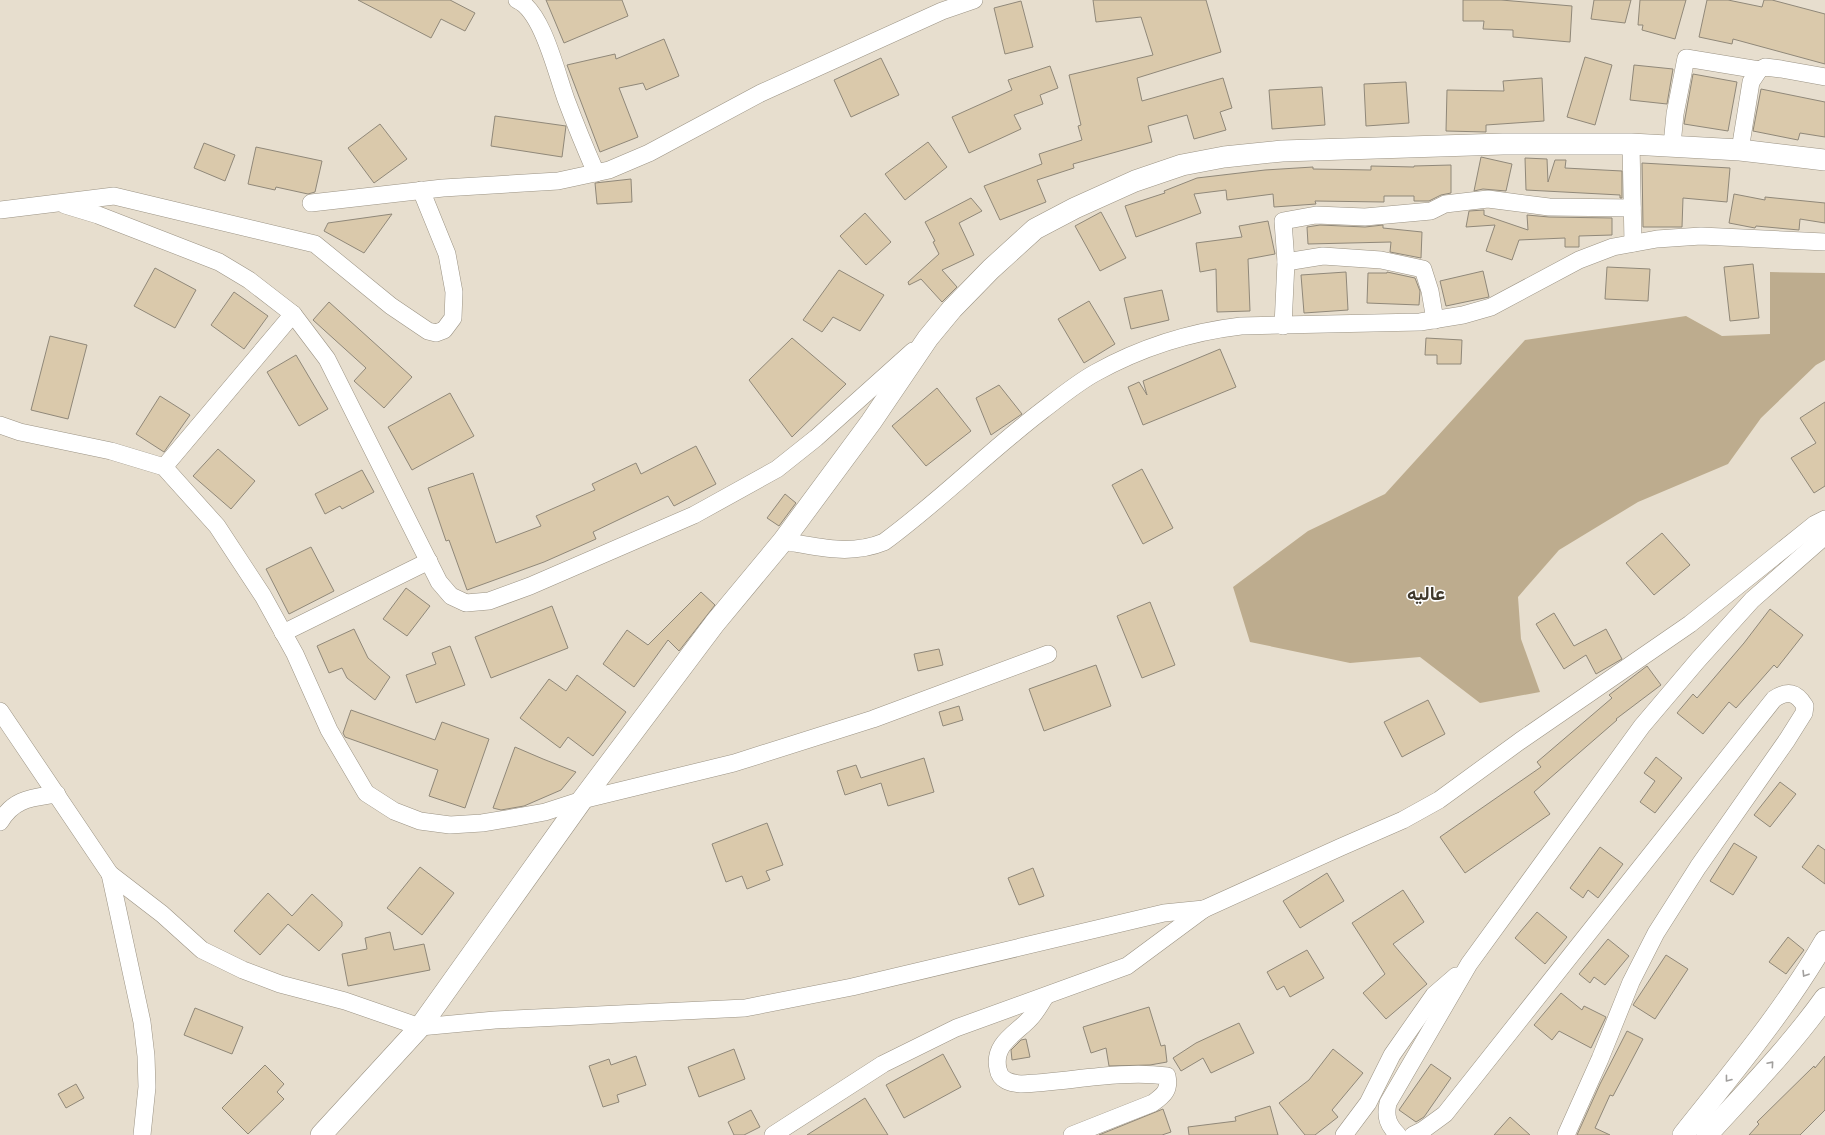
<svg xmlns="http://www.w3.org/2000/svg" width="1825" height="1135" font-family="'PT Sans Narrow',Vazirmatn,sans-serif">
	<style>
		.forest { fill: #bdac8e }
		.building { fill: #dac9ab; stroke: #908879 }
		.lines { fill: none; stroke-linecap: round; stroke-linejoin: round }
		.minor-casing { stroke: #9b9384; stroke-width: 18 }
		.major-casing { stroke: #9b9384; stroke-width: 22 }
		.minor { stroke: #fff; stroke-width: 17 }
		.major { stroke: #fff; stroke-width: 21 }
		.oneway { stroke: #a19f9d }
		.labels { text-anchor: middle; stroke-width: 3; stroke-linejoin: round; paint-order: stroke }
		.town-label { font-size: 19px; font-weight: bold; fill: #3f382b; stroke: #fff }
	</style>
	<rect width="100%" height="100%" fill="#e7dece"/>
	<path class="forest" d="M1770,272l55,1v87l-9,5 -55,53 -33,46 -90,38 -79,48 -41,47 3,42 19,53 -60,11 -60,-46 -70,6 -100,-21 -17,-55 75,-56 77,-37 140,-154 161,-24 36,20 48,-2z"/>
	<g class="building">
		<path d="M358,0h92l25,13 -10,18 -24,-12 -10,19z"/>
		<path d="M546,0h76l6,16 -64,27z"/>
		<path d="M1093,0h113l15,52 -84,26 5,23 81,-23 9,30 -12,4 6,18 -32,9 -7,-24 -39,11 4,16 -79,22 1,4 -37,12 9,22 -46,18 -16,-34 58,-22 -3,-10 43,-14 -4,-14 3,-1 -12,-50 84,-20 -12,-38 -45,5z"/>
		<path d="M1463,0h38l71,6 -2,36 -57,-5v-7l-30,-1 1,-8h-21z"/>
		<path d="M1594,0h37l-6,23 -34,-4z"/>
		<path d="M1640,0h46l-11,39 -33,-9 1,-5h-5z"/>
		<path d="M1707,0h21l34,7 2,-7h8l53,14v50l-92,-25 -1,5 -33,-7z"/>
		<path d="M1021,1l12,46 -28,7 -11,-46z"/>
		<path d="M664,39l15,37 -33,14 -3,-7 -24,5 19,49 -38,15 -33,-87 48,-11 1,5z"/>
		<path d="M1585,57l27,8 -17,60 -28,-8z"/>
		<path d="M881,58l18,37 -48,22 -17,-37z"/>
		<path d="M1634,65l39,4 -6,35 -37,-4z"/>
		<path d="M1050,66l8,22 -18,7 3,9 -29,11 7,14 -52,24 -17,-36 60,-27 -4,-10z"/>
		<path d="M1693,74l44,8 -9,49 -44,-7z"/>
		<path d="M1542,78l2,43 -58,4v7l-40,-1 1,-41 57,1 -1,-10z"/>
		<path d="M1406,82l3,41 -43,3 -2,-42z"/>
		<path d="M1322,87l3,38 -53,4 -3,-39z"/>
		<path d="M1761,89l64,13v35l-25,-4 -2,7 -45,-9z"/>
		<path d="M495,116l71,10 -4,31 -71,-11z"/>
		<path d="M380,124l27,35 -33,24 -26,-35z"/>
		<path d="M928,142l19,25 -42,33 -20,-26z"/>
		<path d="M204,143l31,12 -10,26 -31,-13z"/>
		<path d="M256,147l66,14 -7,31 -7,2 -32,-7 -1,3 -27,-6z"/>
		<path d="M1481,157l31,7 -6,27 -23,-2 -9,2z"/>
		<path d="M1525,158l22,1 1,23 7,-22h11l-1,8 57,3v27h-2v-3l-94,-5z"/>
		<path d="M1642,163l88,5 -3,34 -44,-4 -1,29h-39z"/>
		<path d="M1451,165v28l-10,2 -12,6h-15v-5h-30v6l-69,-1 1,3 -42,3 -1,-13 -46,6 -1,-10 -32,4 7,19 -65,24 -11,-31 40,-13 -1,-2 33,-13 68,-8 48,-3v2l58,1v-4l43,1v-1z"/>
		<path d="M631,179l1,23 -35,2 -2,-21z"/>
		<path d="M1734,194l31,6v-3l60,6v20l-25,-4 -1,11 -43,-4 -1,2 -26,-5z"/>
		<path d="M971,198l11,13 -23,12 15,32 -32,15 15,17 -15,15 -21,-23 -12,6 -1,-3 31,-28 -6,-12 2,-1 -10,-19z"/>
		<path d="M1484,210v5l44,15 -1,-15 22,2 63,1v17l-33,1v11h-14v-9l-46,2 -7,20 -26,-9 9,-26 -29,2 3,-16z"/>
		<path d="M1101,212l25,46 -26,13 -25,-45z"/>
		<path d="M865,213l26,29 -25,23 -26,-29z"/>
		<path d="M392,214l-28,39 -40,-22 4,-8z"/>
		<path d="M1268,221l7,33 -27,5 2,52 -33,1 -1,-43 -16,3 -4,-29 46,-6 -3,-11z"/>
		<path d="M1320,225l45,2 18,-2v3l39,4 -1,26 -31,-6 1,-10 -83,2 -1,-17z"/>
		<path d="M1753,264l6,54 -29,3 -6,-54z"/>
		<path d="M1607,267l43,2 -2,32 -43,-2z"/>
		<path d="M155,268l41,22 -21,38 -41,-22z"/>
		<path d="M839,270l45,25 -24,36 -27,-14 -11,15 -19,-12z"/>
		<path d="M1483,271l6,26 -43,9 -6,-25z"/>
		<path d="M1346,272l2,38 -44,3 -3,-38z"/>
		<path d="M1387,272l28,6 5,13 -1,14 -52,-2 1,-30h19z"/>
		<path d="M1162,290l7,30 -38,9 -7,-31z"/>
		<path d="M234,292l34,24 -24,33 -33,-24z"/>
		<path d="M1089,301l26,43 -31,19 -26,-44z"/>
		<path d="M329,302l83,75 -28,31 -30,-27 12,-13 -53,-48z"/>
		<path d="M50,336l37,9 -19,74 -37,-9z"/>
		<path d="M792,338l54,46 -54,53 -43,-57z"/>
		<path d="M1426,338l36,2 -1,24h-24v-9h-12z"/>
		<path d="M1220,349l16,38 -93,38 -15,-38 11,-5 8,13 -4,-14z"/>
		<path d="M296,355l32,54 -29,17 -32,-54z"/>
		<path d="M999,385l23,29 -31,21 -15,-37z"/>
		<path d="M937,388l34,43 -45,35 -34,-40z"/>
		<path d="M450,393l24,43 -62,34 -24,-43z"/>
		<path d="M160,396l30,19 -26,37 -28,-18z"/>
		<path d="M1825,402v84l-11,7 -23,-35 25,-15 -16,-25z"/>
		<path d="M696,446l20,38 -42,22 -6,-10 -75,36 3,7 -52,23 -77,28 -18,-50 -3,1 -18,-53 45,-15 23,70 45,-17 -5,-10 59,-26 -3,-6 44,-21 5,11z"/>
		<path d="M218,449l37,32 -24,28 -38,-33z"/>
		<path d="M1142,469l31,59 -30,16 -31,-59z"/>
		<path d="M362,470l12,22 -32,17 -2,-3 -15,8 -10,-20z"/>
		<path d="M785,494l11,9 -17,23 -12,-8z"/>
		<path d="M1662,533l28,32 -36,30 -28,-32z"/>
		<path d="M311,547l23,44 -45,23 -23,-45z"/>
		<path d="M406,588l24,18 -23,30 -24,-17z"/>
		<path d="M701,592l14,13 -36,46 -11,-11 -34,47 -31,-23 24,-34 21,15z"/>
		<path d="M1150,602l25,63 -33,13 -25,-62z"/>
		<path d="M552,606l16,42 -77,30 -16,-41z"/>
		<path d="M1770,609l33,26 -26,33 -3,-3 -38,43 -7,-6 -26,32 -26,-21 16,-19 4,4 47,-55z"/>
		<path d="M1554,613l20,33 32,-17 16,30 -26,15 -10,-19 -22,14 -28,-45z"/>
		<path d="M354,629l14,29 22,19 -15,23 -28,-22 -5,-10 -13,5 -12,-27z"/>
		<path d="M450,646l15,39 -49,18 -10,-28 30,-11 -4,-11z"/>
		<path d="M939,649l4,16 -25,6 -4,-17z"/>
		<path d="M1096,665l15,41 -67,25 -15,-42z"/>
		<path d="M1647,666l14,19 -45,34 1,1 -83,72 16,22 -85,59 -25,-36 101,-70 -4,-5 75,-64 -3,-3z"/>
		<path d="M577,675l49,37 -33,44 -25,-19 -8,11 -40,-30 29,-39 17,12z"/>
		<path d="M1428,700l17,34 -43,23 -18,-35z"/>
		<path d="M959,706l4,14 -20,6 -4,-14z"/>
		<path d="M351,710l84,30 7,-18 47,17 -24,69 -36,-12 9,-26 -93,-33 -2,-4z"/>
		<path d="M515,747l28,12 33,13 -15,18 -37,16 -23,4 -8,-2z"/>
		<path d="M1656,757l26,21 -27,35 -15,-11 15,-21 -11,-8z"/>
		<path d="M924,758l10,34 -46,14 -7,-23 -36,12 -8,-24 19,-6 5,13z"/>
		<path d="M1780,782l16,12 -26,33 -16,-12z"/>
		<path d="M767,823l16,42 -17,6 4,9 -23,9 -5,-13 -16,6 -14,-38z"/>
		<path d="M1734,843l23,14 -24,38 -23,-14z"/>
		<path d="M1818,845l7,5v34l-23,-17z"/>
		<path d="M1600,847l23,17 -25,34 -10,-8 -5,8 -13,-10z"/>
		<path d="M420,867l34,26 -32,42 -35,-27z"/>
		<path d="M1033,868l11,28 -25,9 -11,-27z"/>
		<path d="M1327,873l17,28 -44,27 -17,-27z"/>
		<path d="M1403,890l21,32 -31,22 34,40 -41,35 -23,-26 22,-19 -33,-51z"/>
		<path d="M268,893l24,23 20,-22 30,28v4l-23,25 -31,-27 -28,31 -26,-24z"/>
		<path d="M1537,912l30,25 -22,27 -30,-26z"/>
		<path d="M390,932l4,18 30,-6 6,26 -82,16 -6,-32 25,-5 -2,-11z"/>
		<path d="M1788,937l16,13 -18,24 -17,-12z"/>
		<path d="M1608,939l21,17 -24,29 -11,-8 -4,6 -11,-9z"/>
		<path d="M1307,950l17,28 -34,19 -6,-11 -7,4 -10,-18z"/>
		<path d="M1666,955l22,14 -33,50 -22,-14z"/>
		<path d="M1561,993l21,17 2,-4 22,11 -15,31 -32,-17 -7,9 -18,-15z"/>
		<path d="M1149,1007l12,39 4,-1 2,17 -17,3 -41,1 -3,-18 -15,5 -8,-26z"/>
		<path d="M195,1008l48,19 -11,27 -48,-19z"/>
		<path d="M1239,1023l15,30 -43,20 -8,-15 -22,13 -8,-13 23,-15z"/>
		<path d="M1627,1031l16,8 -30,57 -3,-1 -15,33 15,7h-33l23,-51z"/>
		<path d="M1026,1039l4,18 -18,3 -1,-10 10,-10z"/>
		<path d="M734,1049l11,30 -46,18 -11,-30z"/>
		<path d="M1333,1049l30,24 -31,37 6,7 -23,18h-10l-26,-32 30,-23z"/>
		<path d="M943,1054l18,33 -57,31 -18,-33z"/>
		<path d="M636,1056l10,29 -29,10 2,7 -16,5 -14,-41 20,-7 2,6z"/>
		<path d="M1825,1056v54l-25,25h-51l10,-11 -2,-2 57,-56 1,2z"/>
		<path d="M1431,1064l20,14 -27,39 -8,5 -17,-12z"/>
		<path d="M265,1065l19,19 -7,8 7,7 -36,35 -26,-26z"/>
		<path d="M76,1084l8,14 -18,10 -8,-14z"/>
		<path d="M865,1098l23,37h-81z"/>
		<path d="M1270,1106l8,29h-89l-1,-8 48,-6 -1,-4z"/>
		<path d="M1163,1109l8,23 -9,3h-63z"/>
		<path d="M751,1110l9,17 -16,8h-10l-6,-13z"/>
		<path d="M1510,1117l20,18h-36z"/>
	</g>
	<g class="lines">
		<g class="minor-casing">
			<g id="minor">
				<path d="M517,0c26,11 40,76 50,102 9,24 19,48 29,71"/>
				<path d="M1631,144l2,99"/>
				<path d="M1672,145l3,-31 11,-56 73,12"/>
				<path d="M1740,150l11,-68 8,-12 6,-3 16,2 44,8"/>
				<path d="M311,203l132,-15 115,-7 51,-11 40,-17 112,-60 181,-82 32,-11"/>
				<path d="M65,205l33,10 121,47 30,18 44,34"/>
				<path d="M0,210l114,-14 201,48 76,62 37,25 8,2 8,-3 9,-12 1,-26 -7,-38 -26,-64"/>
				<path d="M1286,262l-3,-41 33,-6 49,2 66,-6 14,-7 43,-5 61,8 83,1"/>
				<path d="M1283,326l3,-64 37,-6 58,4 42,9 7,22 5,29"/>
				<path d="M0,425l20,7 91,19 53,16 53,59 46,70 32,58 34,76 37,63 28,18 26,10 30,4 32,-2 30,-5 33,-6 37,-12 152,-37 139,-44 175,-65"/>
				<path d="M164,467l129,-153 34,45 112,223 12,14 15,7 23,-2 41,-15 164,-71 83,-46 39,-31 97,-87"/>
				<path d="M783,541c35,6 67,15 101,1 56,-41 104,-90 159,-132 17,-13 34,-27 52,-37 45,-25 95,-41 146,-47l179,-4 43,-7 28,-8 88,-47 34,-13 44,-8 44,-3 124,6"/>
				<path d="M283,633l146,-72"/>
				<path d="M0,711l110,163 52,40 40,36 41,20 37,14 65,17 75,26 75,-7 250,-12 107,-21 312,-74 40,-4"/>
				<path d="M0,822c14,-24 32,-24 57,-28"/>
				<path d="M110,874l32,148 4,34 1,31 -5,48"/>
				<path d="M1045,997c-4,6 -7,12 -12,18 -13,17 -41,27 -35,54 2,12 13,14 23,15 49,-2 98,-14 146,-8 3,14 -3,19 -14,27l-81,32"/>
				<path d="M773,1135l110,-71 73,-36 171,-62 77,-57 137,-62 62,-27 36,-20 81,-59 170,-117 125,-100 10,-5"/>
				<path d="M1344,1135l24,-32 24,-48 42,-60 22,-19"/>
				<path d="M1398,1135c-10,-10 -13,-18 -10,-32l81,-139 173,-238 56,-66 54,-60 73,-64"/>
				<path d="M1413,1135l10,-5 22,-16 329,-415c14,-9 22,-7 31,7l-1,7 -17,27 -89,127 -42,66 -25,49 -31,77 -34,76"/>
			</g>
		</g>
		<g class="major-casing">
			<g id="major">
				<path d="M321,1135l99,-108 162,-227 133,-177 68,-82 88,-119 57,-84 24,-29 39,-40 44,-40 40,-21 60,-27 47,-16 42,-8 58,-6 221,-7h128l109,6 85,10"/>
				<path d="M1683,1135c50,-63 102,-125 142,-194"/>
				<path d="M1707,1135c40,-44 83,-88 118,-137"/>
			</g>
		</g>
		<use href="#minor" class="minor"/>
		<use href="#major" class="major"/>
	</g>
	<defs><path id="oneway-chevron" d="M-2-3.5L2.5 0L-2 3.5" fill="none" stroke-width="1.6" stroke-linecap="round" stroke-linejoin="round"/></defs>
	<g class="oneway">
		<use href="#oneway-chevron" transform="translate(1805 974) rotate(122)"/>
		<use href="#oneway-chevron" transform="translate(1771 1064) rotate(-49)"/>
		<use href="#oneway-chevron" transform="translate(1728 1079) rotate(128)"/>
	</g>
	<g class="labels">
		<g class="town-label">
			<text x="1426" y="600">عاليه</text>
		</g>
	</g>
</svg>
